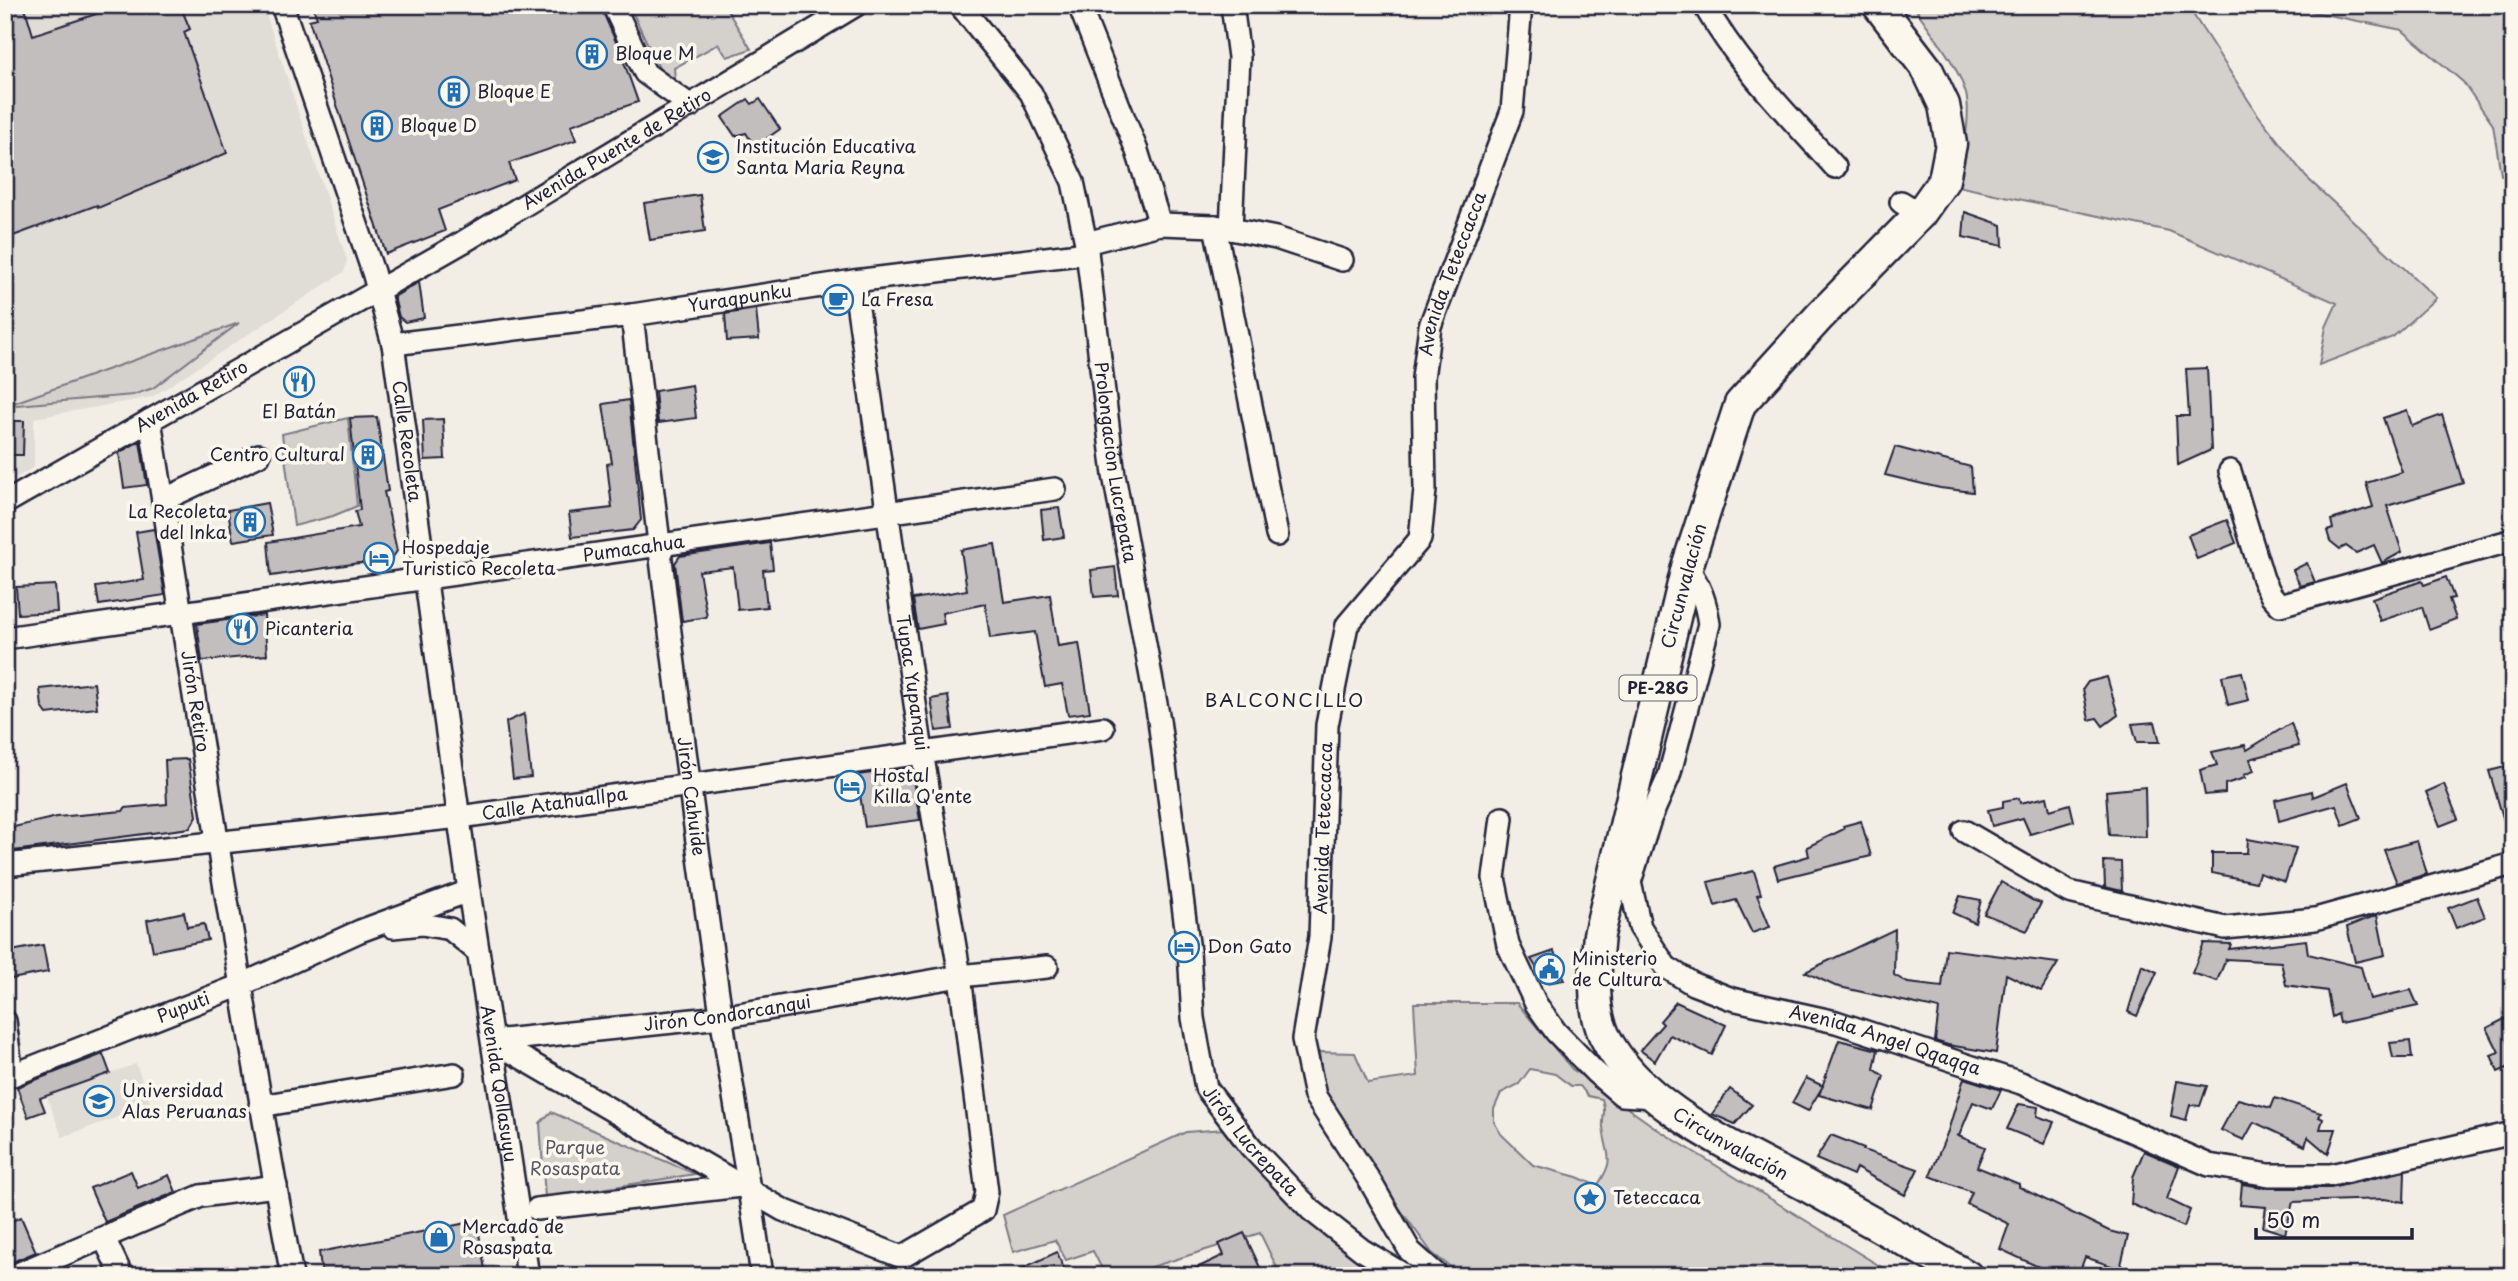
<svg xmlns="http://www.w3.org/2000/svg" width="2518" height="1281" font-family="'Playpen Sans',sans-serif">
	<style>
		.built { fill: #e0dcd6 }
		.green { fill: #d4d1cc; stroke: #7b7a84; stroke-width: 2; fill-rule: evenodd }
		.building { fill: #c2bebe; stroke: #22223b; stroke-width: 2 }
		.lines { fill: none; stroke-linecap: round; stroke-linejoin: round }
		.minor-casing { stroke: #22223b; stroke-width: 26 }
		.highway-casing { stroke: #22223b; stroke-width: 35 }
		.minor { stroke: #fbf7ec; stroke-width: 21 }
		.highway { stroke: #fbf7ec; stroke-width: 30 }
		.labels { text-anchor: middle; stroke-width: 7; stroke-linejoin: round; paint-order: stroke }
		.shield { fill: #fbf7ec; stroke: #636270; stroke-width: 2 }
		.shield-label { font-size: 16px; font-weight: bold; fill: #22223b }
		.poi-label { font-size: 18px; fill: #22223b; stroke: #fbf7ec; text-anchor: start }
		.street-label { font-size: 18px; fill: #22223b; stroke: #fbf7ec }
		.park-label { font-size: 18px; fill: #575766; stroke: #fbf7ec }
		.neighbourhood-label { font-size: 19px; letter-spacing: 2px; fill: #22223b; stroke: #fbf7ec }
	</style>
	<rect width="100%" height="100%" fill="#f2eee5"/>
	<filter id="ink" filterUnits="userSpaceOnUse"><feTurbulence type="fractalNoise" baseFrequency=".0143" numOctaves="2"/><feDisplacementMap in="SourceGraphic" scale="14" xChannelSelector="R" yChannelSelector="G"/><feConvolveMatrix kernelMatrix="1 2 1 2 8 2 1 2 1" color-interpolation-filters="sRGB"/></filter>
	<g filter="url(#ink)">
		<g class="built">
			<path d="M5,5h258l84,255 -3,12 -192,125 -118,21v49l-29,18z"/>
			<path d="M136,1064l15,41 -89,32 -15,-41z"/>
		</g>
		<g class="green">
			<path d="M633,5h91l27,44 -24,8 -9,-13 -44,24 1,11 -9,4 -36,-76z"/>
			<path d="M1913,5h274l69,107 50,65 130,121 -43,39 -74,28 7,-38 11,-24 -168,-72 -212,-45c4,-22 15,-70 9,-92 -9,-32 -35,-61 -53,-89z"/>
			<path d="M2291,5h222v167l-12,3 -8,-50 -30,-43 -61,-52 -108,-22z"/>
			<path d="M239,323l-86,65 -20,7 -128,11z"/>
			<path d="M348,418l9,88 -24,10 -39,10 -12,-92z"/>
			<path d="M1414,1003h103l55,66 88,62 236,145h-433l-31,-23 -53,-73 -55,-92 -5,-36 36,1 13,30 50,-7zM1530,1069l25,5 16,12h9l8,10 14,3c5,15 0,15 1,28 3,30 14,30 -6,59l-20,-9 -44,-12 -32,-31 -7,-12v-13l7,-16 18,-9z"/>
			<path d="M551,1112l144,62 -150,24 -5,-75z"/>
			<path d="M1224,1129l82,91 88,56h-113l-21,-43 -134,42 -6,-6 -15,6 -12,-24 -27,9 -11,-20 -42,12 -10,-37 183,-83z"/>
		</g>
		<g class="building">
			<path d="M5,5h19l9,30 90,-30h57l10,24 -6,3 43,121 -129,55 -1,-3 -92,34z"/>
			<path d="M312,5h288l20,46 18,51 -67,23 5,15 -67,23 6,17 -77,30 7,21 -59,23 -77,-234 8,-2z"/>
			<path d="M748,99l4,5 8,-5 20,30 -25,18 -9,-14 -11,3 -13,-19z"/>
			<path d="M700,195l5,36 -55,9 -6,-37z"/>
			<path d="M1965,212l37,13 1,21 -40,-9z"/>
			<path d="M419,282l5,36 -19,4 -6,-5 -5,-20z"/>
			<path d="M756,309l3,30 -32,2 -2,-27z"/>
			<path d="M2207,368l4,82 -33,15 -2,-49h13l-3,-47z"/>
			<path d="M692,385l4,33 -38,5 -3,-32z"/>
			<path d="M629,400l12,120 -8,10 -61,7 -3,-24 43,-5 -5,-44 5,-1 -9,-59z"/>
			<path d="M2407,410l5,16 30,-11 21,68 -76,23 15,46 -20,11 -8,-18 -18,8 -10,-7 -6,3 -10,-8 -3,-10 6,-2 -2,-9 42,-13 -7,-24 36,-11 -19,-54z"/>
			<path d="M377,417l11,74 -4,1 13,59 -9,13 -29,-1 -88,13 -3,-34 91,-15 -4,-16 5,-1 -10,-92z"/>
			<path d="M443,419l2,40 -20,1 -2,-40z"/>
			<path d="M5,421h19l-1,34h-18z"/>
			<path d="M140,441l7,44 -23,3 -5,-35z"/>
			<path d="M1895,447l76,20 2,25 -33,-4 -55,-13z"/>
			<path d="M267,503l6,32 -40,6 -5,-31z"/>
			<path d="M1059,508l5,29 -20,3 -3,-30z"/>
			<path d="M2227,520l9,23 -39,16 -9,-24z"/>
			<path d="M154,529l11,66 -66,10 -3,-18 48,-7 -8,-48z"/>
			<path d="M770,543l3,26 -10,1 4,37 -29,3 -5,-43 -34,4 8,46 -25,4 -7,-58 5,-7z"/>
			<path d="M995,544l9,58 46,-7 8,51 21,-3 11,69 -22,3 -6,-31 -17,3 -10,-55 -45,6 -5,-34 -43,9 2,11 -26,5 -5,-30 54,-9 -6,-40z"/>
			<path d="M2307,563l8,19 -15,4 -7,-16z"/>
			<path d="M1115,567l3,28 -24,2 -3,-27z"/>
			<path d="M2446,577l8,21 -5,1 7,20 -27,10 -7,-22 -42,14 -8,-23 50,-17 2,4z"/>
			<path d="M55,585l2,27 -39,2 -2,-27z"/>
			<path d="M264,615l3,40 -65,6 -5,-37z"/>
			<path d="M2242,672l7,28 -21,5 -6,-29z"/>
			<path d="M2107,677l11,38 -15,11 -6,-8 -8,2 -6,-31 5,-7z"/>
			<path d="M94,683l3,25 -50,6 -5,-7 -2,-18z"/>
			<path d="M948,696l5,33 -17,2 -5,-32z"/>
			<path d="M524,714l7,63 -18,2 -7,-57z"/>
			<path d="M2155,722l5,20h-23l-5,-18z"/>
			<path d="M2291,723l8,23 -49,13 4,12 -10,4 1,3 -20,6v9l-20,2 -5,-25 17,-5 -5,-13 33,-7 2,5z"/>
			<path d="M188,759l9,57 -7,12 -185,24v-23l52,-12 66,-6 2,-3 42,-4 -2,-44z"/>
			<path d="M2505,767l8,27v40h-5l-19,-63z"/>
			<path d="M911,768l9,52 -55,7 -8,-52z"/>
			<path d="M2347,783l14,35 -18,7 -7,-20 -57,16 -4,-21 37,-9 1,6z"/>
			<path d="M2444,784l14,35 -18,7 -14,-34z"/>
			<path d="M2145,787l1,50 -37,-2 -3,-44z"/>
			<path d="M2047,797l3,13 20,-6 4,17 -44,13 -7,-16 -31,8 -4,-16 15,-3v-6l16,-3 1,5z"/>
			<path d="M1861,821l10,35 -93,23 -4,-13 35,-10 -2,-9 37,-18 -1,-3z"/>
			<path d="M2248,839l48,9 -11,34 -26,-9 -3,9 -44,-9v-20h35z"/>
			<path d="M2417,841l10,33 -30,9 -13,-33z"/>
			<path d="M2104,861l17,1 1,29 -17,-4z"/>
			<path d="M1754,871l7,23 -4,1 13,32 -18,6 -16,-33 -21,6 -7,-24z"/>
			<path d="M2001,882l31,18 9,3 -14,28 -43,-17z"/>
			<path d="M1960,896l21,4 -6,23 -22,-10z"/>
			<path d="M2477,897l8,20 -29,11 -8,-20z"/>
			<path d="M184,912l3,15 17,-3 4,16 -55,11 -6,-31z"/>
			<path d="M2377,915l8,40 -30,7 -8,-35z"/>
			<path d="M1895,929l-1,46 14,8 34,4 4,-38 112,14 -17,28 -35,-17 -10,79 -48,-8 -13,-4 4,-32 -104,-23 -30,-14z"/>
			<path d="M2306,940l2,14 53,13 9,32 41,-9 7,16 -78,17 -2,-9 -6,3 -5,-26 -41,-6 -5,-23 -55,-3 -9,22 -25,-8 12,-30 27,1 -2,5z"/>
			<path d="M43,945l5,27 -37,7 -5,-27z"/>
			<path d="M1554,951l10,29 -18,3 -15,-24z"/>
			<path d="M2142,965l15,7 -20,44 -9,-4z"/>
			<path d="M1676,1002l50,23 -14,30 -42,-20 -15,26 -15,-11 23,-26 -3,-3z"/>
			<path d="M2508,1017l5,10v53l-6,-12 -9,4 -7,-17 8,-3 -12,-24z"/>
			<path d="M1839,1040l39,10 -4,19 10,7 -11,34 -54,-15z"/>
			<path d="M2410,1041l2,17h-19l-3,-15z"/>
			<path d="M103,1054l7,19 -70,25 5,13 -17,6 -11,-30z"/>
			<path d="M1806,1078l17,8 -15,25 -16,-8z"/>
			<path d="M1964,1078l37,12 -9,19 -19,-7 -14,34 -3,-1 29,12 -8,20 42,17v3l90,44 19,5 -8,33 -35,-12 -7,19h-20l-58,-27 9,-25 -42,-20 5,-12 -42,-16 18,-45z"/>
			<path d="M2177,1081l30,5 -7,20 -10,-1 -4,15 -15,-4z"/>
			<path d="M1730,1089l22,16 -17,19 -23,-10z"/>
			<path d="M2275,1098l46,15 -2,4 4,2 -3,10h16l-8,25 -20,-17 -3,9 -51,-24 -10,18 -23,-10 17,-31 33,9z"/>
			<path d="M2019,1104l19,3 -1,9 17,6 -10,22 -37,-15z"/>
			<path d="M1831,1135l33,13 -1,2 55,19 -13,26 -49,-27 -3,7 -37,-16z"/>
			<path d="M2144,1151l35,15 -12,33 23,11 -6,17 -53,-23 2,-27z"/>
			<path d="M131,1171l7,17 31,-13 7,17 -71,30 -15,-34z"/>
			<path d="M2405,1171l-1,31 -20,-3 -91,3 -8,32 -22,-7 3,-20 -26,-2 2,-21 27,4h62z"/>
			<path d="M21,1217l15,35 -31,13v-41z"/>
			<path d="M477,1221l9,55h-164l-3,-24z"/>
			<path d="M1244,1233l20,43h-84l44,-21 -5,-11z"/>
			<path d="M1057,1252l10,24h-61z"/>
		</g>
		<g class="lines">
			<g class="minor-casing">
				<g id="minor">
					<path id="s1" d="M282,5l91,267 20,72 76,547 59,385"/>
					<path d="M613,5l32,68 46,33"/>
					<path id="s2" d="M960,5l71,88 42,89 13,61 28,232 45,245 30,231 4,67 13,70 45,59 60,63 51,40 44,26"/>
					<path d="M1079,5l58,146 23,73"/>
					<path d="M1704,5c35,61 84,110 131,162"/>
					<path d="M1901,202l19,12"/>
					<path d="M1215,226l62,309"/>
					<path d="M1231,229l8,-172 -7,-52"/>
					<path d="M1086,243l74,-19 55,2 61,12 66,22"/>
					<path id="s3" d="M854,281l68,471 38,224 27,216 -4,18 -81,47"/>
					<path id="s4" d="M632,315c27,233 55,466 89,699 13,87 29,174 41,262"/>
					<path id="s5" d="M393,344l239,-29 222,-34 233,-28"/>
					<path id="s6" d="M150,420c46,285 89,571 142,856"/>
					<path d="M2230,471l33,108 8,16 9,10 233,-65"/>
					<path d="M163,500l96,-45"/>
					<path id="s7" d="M5,503l458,-261 393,-237"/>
					<path id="s8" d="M1687,567c13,19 19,35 22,57l-40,152 -19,43 -20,63 10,45 26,40 27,17 39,15 104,23 185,61 188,82 60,10h62l182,-42"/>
					<path id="s9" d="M5,638l1050,-149"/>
					<path d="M1502,818l-8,60 14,67 28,59 20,28 39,40 27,23 33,2"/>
					<path d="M1964,831l105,61 156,36 90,-9 198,-55"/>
					<path id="s10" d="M5,865l455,-48 643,-89"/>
					<path d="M393,927l29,-3 28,5 28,23"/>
					<path d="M5,1021l7,54"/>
					<path id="s11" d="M493,1041l228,-24 239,-41 87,-9"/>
					<path d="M493,1041l290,169 119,47"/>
					<path id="s12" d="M5,1078l236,-93 119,-54 109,-40"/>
					<path d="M260,1106l194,-32"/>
					<path d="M537,1209l204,-23"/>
					<path d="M104,1238l18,38"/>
					<path d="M13,1276l188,-80 75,-10"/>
					<path id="s13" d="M1438,1276l-28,-25 -39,-68 -56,-87 -12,-57 17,-102 7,-212 20,-100 73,-86 5,-49 -2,-112 7,-52 82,-215 9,-106"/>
				</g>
			</g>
			<g class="highway-casing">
				<g id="highway">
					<path id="s14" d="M1878,5l49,64 17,36 7,39 -7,36 -24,34 -100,102 -80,88 -53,163 -88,368c-3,32 -9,69 5,100 36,73 132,113 201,150 54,30 108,60 162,91"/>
				</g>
			</g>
			<use href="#minor" class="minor"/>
			<use href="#highway" class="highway"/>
		</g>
	</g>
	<defs>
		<g id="building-ring" transform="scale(1.575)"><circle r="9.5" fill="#fbf7ec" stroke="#1f6fb2" stroke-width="1.5"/><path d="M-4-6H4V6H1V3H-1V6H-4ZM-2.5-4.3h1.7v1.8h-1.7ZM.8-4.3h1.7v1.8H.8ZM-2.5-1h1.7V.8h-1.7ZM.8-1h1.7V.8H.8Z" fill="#1f6fb2"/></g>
		<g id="school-ring" transform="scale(1.575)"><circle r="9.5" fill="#fbf7ec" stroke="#1f6fb2" stroke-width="1.5"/><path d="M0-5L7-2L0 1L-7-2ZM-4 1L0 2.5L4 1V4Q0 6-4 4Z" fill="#1f6fb2"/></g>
		<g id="cafe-ring" transform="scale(1.575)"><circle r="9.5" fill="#fbf7ec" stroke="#1f6fb2" stroke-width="1.5"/><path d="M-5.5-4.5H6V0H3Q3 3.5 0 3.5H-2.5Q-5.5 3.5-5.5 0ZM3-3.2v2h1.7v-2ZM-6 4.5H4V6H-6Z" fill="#1f6fb2"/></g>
		<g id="restaurant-ring" transform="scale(1.575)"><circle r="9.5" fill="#fbf7ec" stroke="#1f6fb2" stroke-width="1.5"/><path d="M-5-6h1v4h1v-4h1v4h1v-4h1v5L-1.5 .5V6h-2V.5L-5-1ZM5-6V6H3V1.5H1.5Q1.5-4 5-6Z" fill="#1f6fb2"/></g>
		<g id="hotel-ring" transform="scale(1.575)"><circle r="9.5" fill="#fbf7ec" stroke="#1f6fb2" stroke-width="1.5"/><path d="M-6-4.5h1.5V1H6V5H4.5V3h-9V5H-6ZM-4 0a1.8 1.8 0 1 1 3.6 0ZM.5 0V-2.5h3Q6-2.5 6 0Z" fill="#1f6fb2"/></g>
		<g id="civic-ring" transform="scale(1.575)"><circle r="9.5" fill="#fbf7ec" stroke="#1f6fb2" stroke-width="1.5"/><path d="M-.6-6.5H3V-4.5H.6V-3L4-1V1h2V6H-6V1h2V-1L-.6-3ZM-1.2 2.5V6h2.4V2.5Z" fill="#1f6fb2"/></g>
		<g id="university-ring" transform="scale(1.575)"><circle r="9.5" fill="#fbf7ec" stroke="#1f6fb2" stroke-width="1.5"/><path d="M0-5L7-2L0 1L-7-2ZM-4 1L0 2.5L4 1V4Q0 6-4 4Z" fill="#1f6fb2"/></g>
		<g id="sight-ring" transform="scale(1.575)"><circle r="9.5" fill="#fbf7ec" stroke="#1f6fb2" stroke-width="1.5"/><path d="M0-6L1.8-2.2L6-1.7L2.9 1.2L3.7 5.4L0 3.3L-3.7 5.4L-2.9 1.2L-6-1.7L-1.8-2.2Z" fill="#1f6fb2"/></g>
		<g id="shop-ring" transform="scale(1.575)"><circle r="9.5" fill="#fbf7ec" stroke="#1f6fb2" stroke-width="1.5"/><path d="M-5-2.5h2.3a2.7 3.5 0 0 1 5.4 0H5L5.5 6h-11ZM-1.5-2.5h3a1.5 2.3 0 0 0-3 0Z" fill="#1f6fb2"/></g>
	</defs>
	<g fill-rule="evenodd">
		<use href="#building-ring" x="592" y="54"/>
		<use href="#building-ring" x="454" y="92"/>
		<use href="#building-ring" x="377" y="126"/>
		<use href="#school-ring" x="713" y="157"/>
		<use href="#cafe-ring" x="838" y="300"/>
		<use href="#restaurant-ring" x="299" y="382"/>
		<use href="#building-ring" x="368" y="455"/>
		<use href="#building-ring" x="250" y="522"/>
		<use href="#hotel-ring" x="379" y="558"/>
		<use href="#restaurant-ring" x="242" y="629"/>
		<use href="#hotel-ring" x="850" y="786"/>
		<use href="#hotel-ring" x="1184" y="947"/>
		<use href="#civic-ring" x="1549" y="969"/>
		<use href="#university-ring" x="99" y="1101"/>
		<use href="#sight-ring" x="1590" y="1198"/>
		<use href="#shop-ring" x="439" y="1237"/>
	</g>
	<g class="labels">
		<rect class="shield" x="1619.5" y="675.5" width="77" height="25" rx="5"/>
		<g class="shield-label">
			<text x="1658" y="694">PE-28G</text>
		</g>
		<g class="poi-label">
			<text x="615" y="60">Bloque M</text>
			<text x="477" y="98">Bloque E</text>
			<text x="400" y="132">Bloque D</text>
			<text x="736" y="153">Institución Educativa<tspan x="736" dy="21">Santa Maria Reyna</tspan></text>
			<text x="861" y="306">La Fresa</text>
			<text x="299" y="418" text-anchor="middle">El Batán</text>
			<text x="345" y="461" text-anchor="end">Centro Cultural</text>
			<text x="227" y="518" text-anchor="end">La Recoleta<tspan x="227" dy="21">del Inka</tspan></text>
			<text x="402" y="554">Hospedaje<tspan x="402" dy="21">Turistico Recoleta</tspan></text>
			<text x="265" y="635">Picanteria</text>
			<text x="873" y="782">Hostal<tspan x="873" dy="21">Killa Q'ente</tspan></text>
			<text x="1207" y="953">Don Gato</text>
			<text x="1572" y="965">Ministerio<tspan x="1572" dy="21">de Cultura</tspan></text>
			<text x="122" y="1097">Universidad<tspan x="122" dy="21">Alas Peruanas</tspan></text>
			<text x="1613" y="1204">Teteccaca</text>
			<text x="462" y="1233">Mercado de<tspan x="462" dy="21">Rosaspata</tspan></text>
		</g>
		<g class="street-label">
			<text dy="6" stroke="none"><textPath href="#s7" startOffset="707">Avenida Puente de Retiro</textPath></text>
			<text dy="6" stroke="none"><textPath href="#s13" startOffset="1078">Avenida Teteccacca</textPath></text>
			<text dy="6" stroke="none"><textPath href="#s5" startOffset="350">Yuraqpunku</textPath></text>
			<text dy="6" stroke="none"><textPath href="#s7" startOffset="215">Avenida Retiro</textPath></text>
			<text dy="6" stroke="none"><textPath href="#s1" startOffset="455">Calle Recoleta</textPath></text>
			<text dy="6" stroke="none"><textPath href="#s2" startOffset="495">Prolongación Lucrepata</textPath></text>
			<text dy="6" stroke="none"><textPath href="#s9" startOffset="635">Pumacahua</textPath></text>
			<text transform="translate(1684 586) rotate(-75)" y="6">Circunvalación</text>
			<text dy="6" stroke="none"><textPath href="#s3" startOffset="406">Tupac Yupanqui</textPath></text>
			<text dy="6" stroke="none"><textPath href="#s6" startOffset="285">Jirón Retiro</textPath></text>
			<text dy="6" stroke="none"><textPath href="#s4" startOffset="485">Jirón Cahuide</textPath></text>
			<text dy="6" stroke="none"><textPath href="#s10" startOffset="553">Calle Atahuallpa</textPath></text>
			<text dy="6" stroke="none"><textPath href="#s13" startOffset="490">Avenida Teteccacca</textPath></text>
			<text dy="6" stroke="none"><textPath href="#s12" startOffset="192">Puputi</textPath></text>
			<text dy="6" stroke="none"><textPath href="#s11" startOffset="236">Jirón Condorcanqui</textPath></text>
			<text dy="6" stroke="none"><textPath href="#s8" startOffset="658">Avenida Angel Qqaqqa</textPath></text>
			<text dy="6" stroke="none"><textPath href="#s1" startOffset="1104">Avenida Qollasuyu</textPath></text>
			<text dy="6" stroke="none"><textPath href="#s2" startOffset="1197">Jirón Lucrepata</textPath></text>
			<text dy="6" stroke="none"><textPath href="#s14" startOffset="1321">Circunvalación</textPath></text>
		</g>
		<g class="park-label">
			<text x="575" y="1154">Parque<tspan x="575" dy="21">Rosaspata</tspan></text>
		</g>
		<g class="neighbourhood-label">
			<text x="1285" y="707">BALCONCILLO</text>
		</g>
	</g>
	<rect width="2518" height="1281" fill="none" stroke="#fbf7ec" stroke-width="28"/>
	<rect x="14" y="14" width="2490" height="1253" fill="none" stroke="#22223b" stroke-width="2.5" filter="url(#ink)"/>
	<path d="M2256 1228v10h156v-10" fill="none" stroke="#22223b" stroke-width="3.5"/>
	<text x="2266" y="1228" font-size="21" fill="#22223b" stroke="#fbf7ec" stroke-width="5" paint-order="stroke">50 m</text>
</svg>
